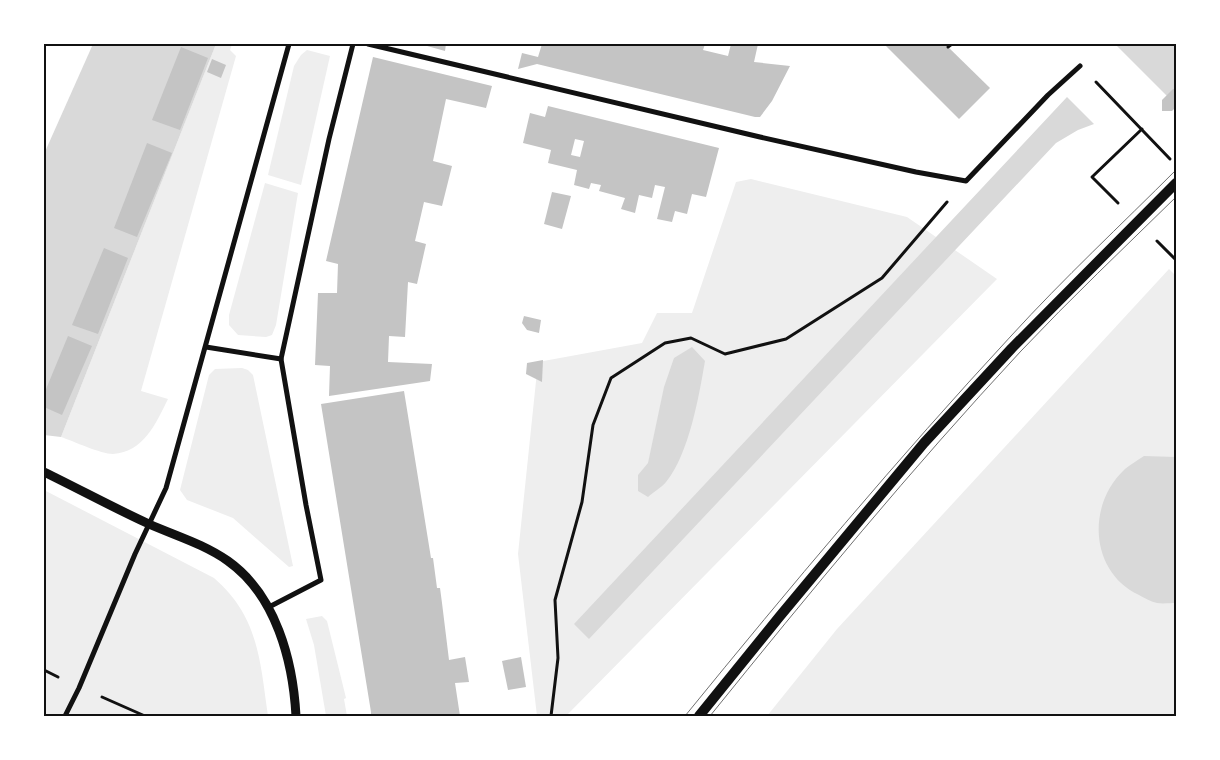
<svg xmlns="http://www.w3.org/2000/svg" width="1220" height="760" font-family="'Times New Roman',serif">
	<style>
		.green { fill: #eee }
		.water { fill: #d9d9d9 }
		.building { fill: #c4c4c4; fill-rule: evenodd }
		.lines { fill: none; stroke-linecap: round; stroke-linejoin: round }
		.path { stroke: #111; stroke-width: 3 }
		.minor { stroke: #111; stroke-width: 5 }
		.tertiary { stroke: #111; stroke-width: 9 }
		.secondary { stroke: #111; stroke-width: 10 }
		.tram { stroke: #707070; stroke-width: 1 }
		.neatline { fill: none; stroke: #111; stroke-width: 2 }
	</style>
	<rect width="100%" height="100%" fill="#fff"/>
	<g class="green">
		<path d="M216,44h16l-2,6 6,6 -95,335 27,8c-12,24 -24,53 -55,55 -12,0 -40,-13 -52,-17z"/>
		<path d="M307,50l23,6 -29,129 -33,-10 26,-109 7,-11z"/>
		<path d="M751,179l156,38 90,62 -431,437h-29l-19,-162 20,-192 104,-19 15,-30h35l44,-131z"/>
		<path d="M265,183l33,10 -22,132 -4,10 -6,2 -28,-2 -9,-10v-10z"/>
		<path d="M1169,269l7,7v440h-409l70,-87z"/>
		<path d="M242,368l6,2 5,5 40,191 -4,1 -56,-49 -46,-18 -7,-10 29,-115 6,-6z"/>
		<path d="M44,490l170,88c45,39 46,83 54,138h-224z"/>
		<path d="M322,616l5,5 19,77 -2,1 3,17h-21l-12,-71 -8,-26z"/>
	</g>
	<g class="water">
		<path d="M93,44h123l-155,393 -17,-2v-281z"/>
		<path d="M1115,44h61v61z"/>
		<path d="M1067,97l27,27 -16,6 -22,13 -467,496 -15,-15z"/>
		<path d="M692,347l13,14c-6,35 -16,93 -39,121 -5,6 -13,10 -18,15l-10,-6v-16l10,-12 16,-76 10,-29z"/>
		<path d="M1144,456l32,1v146c-6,0 -13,1 -19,0 -6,-1 -12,-5 -18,-8 -49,-23 -53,-90 -14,-126 6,-5 13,-9 19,-13z"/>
	</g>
	<g class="building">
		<path d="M420,44h26l-1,7z"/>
		<path d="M542,44h163l-2,6 25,6 3,-12h27l-4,18 36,4 -18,35 -12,16h-5l-218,-53 -19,5 4,-16 16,4z"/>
		<path d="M884,44h61l45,44 -31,31z"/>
		<path d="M181,47l27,11 -28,72 -28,-10z"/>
		<path d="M373,57l119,29 -6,22 -40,-9 -13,62 19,5 -10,40 -18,-4 -9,39 11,3 -9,40 -9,-2 -3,55 -16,-1 -1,26 44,2 -2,17 -101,15 1,-30 -15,-1 3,-72h19l1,-29 -12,-3z"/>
		<path d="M212,59l14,6 -5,13 -14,-6z"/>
		<path d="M1173,89h3v18l-4,4h-10v-11z"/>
		<path d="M548,106l171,42 -13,49 -14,-3 -5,20 -12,-3 -3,11 -15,-3 8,-32 -10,-2 -3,13 -13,-3 -4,18 -14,-4 4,-11 -26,-7 2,-6 -10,-2 -2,6 -15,-4 3,-15 -29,-7 3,-13 -28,-7 7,-30 15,4zM575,139l9,2 -4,16 -9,-2z"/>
		<path d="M147,143l25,10 -35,84 -23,-9z"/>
		<path d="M552,192l19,4 -9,33 -18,-5z"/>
		<path d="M104,248l24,10 -30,76 -26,-9z"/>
		<path d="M524,316l17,4 -2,13 -12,-3 -5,-7z"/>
		<path d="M68,336l24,10 -30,69 -18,-8v-13z"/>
		<path d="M543,360l-1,22 -16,-8 1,-11z"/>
		<path d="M404,391l27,167h2l4,30h3l2,15 7,57 16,-3 4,25 -14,1 5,33h-89v-4l-50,-308z"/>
		<path d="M521,657l5,30 -18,3 -6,-29z"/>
	</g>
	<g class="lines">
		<g class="path">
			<path d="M948,47l4,-3"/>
			<path d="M1096,82l74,77"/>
			<path d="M1118,203l-26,-26 50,-48"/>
			<path d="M1157,241l19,19"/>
			<path d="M44,670l14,7"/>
			<path d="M102,697l43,19"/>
			<path d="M551,716l7,-58 -3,-58 27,-98 11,-77 18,-47 54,-35 26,-5 34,16 61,-15 96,-61 65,-76"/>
		</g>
		<g class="minor">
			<path d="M368,44l392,93 156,35 50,9 82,-86 32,-29"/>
			<path d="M206,347l75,12 48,-220 24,-95"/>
			<path d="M269,607l52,-27 -15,-75 -25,-146"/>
			<path d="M65,716l14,-28 56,-134 31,-66 123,-444"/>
		</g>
		<path class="tertiary" d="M44,472c35,17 70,36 105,52 27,12 55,20 79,37 48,34 65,100 68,155"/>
		<path class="secondary" d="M699,716l81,-100 144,-173 88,-95 164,-165"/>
		<g class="tram">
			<path d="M685,716c105,-129 213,-258 326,-380 53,-58 110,-111 165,-166"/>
			<path d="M710,716c100,-124 202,-248 311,-365 50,-53 103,-103 155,-154"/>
		</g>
	</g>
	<rect width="1220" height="760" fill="none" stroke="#ffffff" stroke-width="90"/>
	<rect x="45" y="45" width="1130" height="670" class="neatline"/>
</svg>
